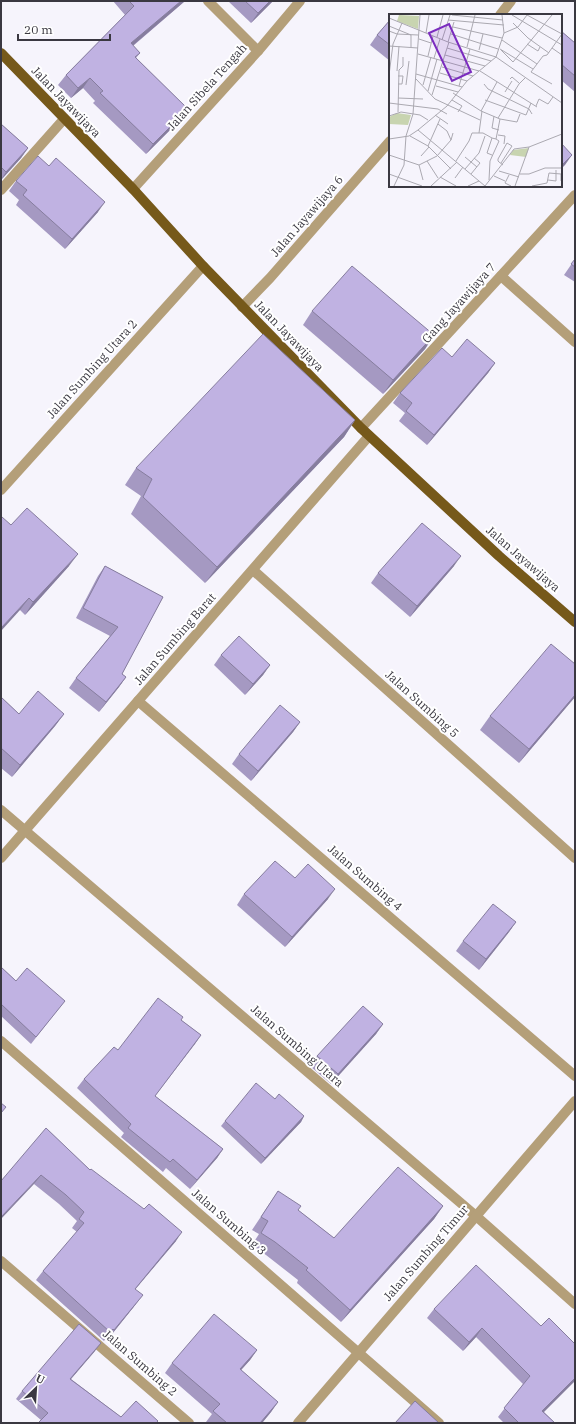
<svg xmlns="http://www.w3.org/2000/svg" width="576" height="1424" font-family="'IBM Plex Serif',serif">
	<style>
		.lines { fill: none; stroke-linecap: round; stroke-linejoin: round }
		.minor { stroke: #b49f79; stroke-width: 10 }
		.major { stroke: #76591a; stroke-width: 10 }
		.wall { fill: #a599c2 }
		.shaded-wall { fill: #867d9e }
		.building { fill: #c0b2e2; stroke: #867d9e }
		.labels { text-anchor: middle; stroke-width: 4; stroke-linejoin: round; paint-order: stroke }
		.street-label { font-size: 12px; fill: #3a3841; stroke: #fff }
		.inset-road { fill: none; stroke: #aba9b1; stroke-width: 1 }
		.view { fill: #7b2cbf; fill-opacity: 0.15; stroke: #7b2cbf; stroke-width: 2 }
		.inset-edge { fill: none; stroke: #3a3841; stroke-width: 2 }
	</style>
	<rect width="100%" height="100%" fill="#f6f4fc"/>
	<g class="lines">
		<g class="minor">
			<path d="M208,1l50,50"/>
			<path d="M500,15l11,-14"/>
			<path d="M133,189l125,-138 42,-50"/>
			<path d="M1,190l63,-71"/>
			<path d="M501,276l74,66"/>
			<path d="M242,307l28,-29 120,-137"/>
			<path d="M361,428l214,-233"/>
			<path d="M1,490l202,-224"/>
			<path d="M253,570l322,288"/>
			<path d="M138,701l437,375"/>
			<path d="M1,810l475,406 99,88"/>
			<path d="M1,858l368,-422"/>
			<path d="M1,1041l438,382"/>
			<path d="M1,1261l188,162"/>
			<path d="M298,1423l277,-322"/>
		</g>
		<path class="major" d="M1,53l132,136 70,77 158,162 138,128 76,66"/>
	</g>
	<g class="wall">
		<path d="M113,1h72l-52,45 7,7 -4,5 52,51 -7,10 -35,35 -53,-51 2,-2 -12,-13 -12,10 -13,-13 8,-10 59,-60z"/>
		<path d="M228,1h45l-22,22z"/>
		<path d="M390,20v41l-20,-16 7,-10z"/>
		<path d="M561,31l14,12v49l-14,-12z"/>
		<path d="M1,124l27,24 -7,10 -20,22z"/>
		<path d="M16,181l82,31 -33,37 -49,-44 3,-5 -10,-9z"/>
		<path d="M575,259v23l-11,-7z"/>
		<path d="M312,311l122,24 -9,14 -42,45 -80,-69z"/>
		<path d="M452,357l43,6 -7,10 -61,72 -28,-24 6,-8 -12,-10 7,-10z"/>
		<path d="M355,420l-11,17 -139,146 -74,-69 10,-18 -16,-11 11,-17z"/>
		<path d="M11,525l58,41 -44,49 -5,-5z"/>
		<path d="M105,566l58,31 -41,77 4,3 -7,10 -20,25 -30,-24 7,-10 34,-42 -34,-18 22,-42z"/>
		<path d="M454,566l-44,51 -39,-34 7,-10z"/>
		<path d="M221,655l49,10 -7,10 -18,20 -31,-30z"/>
		<path d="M575,664v33l-56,66 -39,-33 10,-14z"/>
		<path d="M1,697l18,17h45l-9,12 -43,51 -11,-9z"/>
		<path d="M300,722l-7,10 -42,49 -19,-17 7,-10z"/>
		<path d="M295,878l33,21 -43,48 -48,-42 7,-11z"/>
		<path d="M516,922l-7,10 -30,38 -23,-19 7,-10z"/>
		<path d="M1,967l15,14 49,20 -6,7 -28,36 -30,-28z"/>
		<path d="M181,1020l20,15 -46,61 68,53 -6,9 -27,31 -24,-21 -3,4 -42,-35 3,-4 -47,-45 7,-9 34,-29z"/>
		<path d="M383,1024l-7,10 -45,50 -21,-18 7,-10z"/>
		<path d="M275,1099l29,17 -3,6 -40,42 -40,-38 4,-5z"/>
		<path d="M46,1128l44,42 86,71 -41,48 1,15 -28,35 -2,-1 -2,3 -68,-61 7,-9 34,-39 -5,-4 5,-7 -18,-17 -25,-20z"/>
		<path d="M278,1191l20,19 36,28 109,-32 -9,13 -93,103 -44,-39 1,-3 -32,-25 -14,-10 7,-11 -7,-4z"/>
		<path d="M434,1309l107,17 3,86 11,11h-51l-6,-6 25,-33 -47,-47 -13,14 -36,-33z"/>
		<path d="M257,1350l-7,10 -9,10 37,32 -7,10 -9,11h-54l-2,-1 6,-8 -47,-41 7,-10z"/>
		<path d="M95,1351l-24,28 50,38 37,4 -117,-1 -25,-21 6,-8z"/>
	</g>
	<g class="shaded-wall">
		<path d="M181,1h4l-61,52 7,-10z"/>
		<path d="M270,1h3l-22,22 7,-10z"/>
		<path d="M90,78l-7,10 -12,10 7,-10z"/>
		<path d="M188,109l-7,10 -35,35 7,-10z"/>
		<path d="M28,148l-7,10 -20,22 5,-8z"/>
		<path d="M572,155l-7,10 -4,4v-3z"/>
		<path d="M105,202l-7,10 -33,37 7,-10z"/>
		<path d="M434,335l-9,14 -42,45 10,-14z"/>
		<path d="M495,363l-7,10 -61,72 7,-10z"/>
		<path d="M355,420l-11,17 -139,146 12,-16z"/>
		<path d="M78,554l-9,12 -44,49 8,-13z"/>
		<path d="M461,556l-7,10 -44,51 7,-11z"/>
		<path d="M29,598l-9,12 -19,21v-3z"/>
		<path d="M270,665l-7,10 -18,20 8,-11z"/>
		<path d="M126,677l-7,10 -20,25 7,-10z"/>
		<path d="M575,695v2l-56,66 10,-14z"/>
		<path d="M64,714l-9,12 -43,51 8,-12z"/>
		<path d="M300,722l-7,10 -42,49 7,-10z"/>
		<path d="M335,889l-7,10 -43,48 7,-10z"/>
		<path d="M516,922l-7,10 -30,38 7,-11z"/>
		<path d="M383,1024l-7,10 -45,50 7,-10z"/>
		<path d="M201,1035l-6,9 -47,61 7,-9z"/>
		<path d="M304,1116l-3,6 -40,42 4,-6z"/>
		<path d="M223,1149l-6,9 -27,31 7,-9z"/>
		<path d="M41,1175l-7,9 -33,35v-2z"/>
		<path d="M443,1206l-9,13 -93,103 9,-12z"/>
		<path d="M182,1232l-6,9 -48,57 7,-9z"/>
		<path d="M143,1295l-7,9 -28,35 6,-9z"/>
		<path d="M482,1328l-6,9 -13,14 6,-9z"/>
		<path d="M101,1343l-6,8 -31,36 6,-8z"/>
		<path d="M257,1350l-7,10 -17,19 7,-10z"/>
		<path d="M575,1378v3l-39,39 6,-9z"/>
		<path d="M278,1402l-7,10 -9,11h-2z"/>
	</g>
	<g class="building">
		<path d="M129,1h52l-50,42 9,10 -5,4 53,52 -35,35 -53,-51 3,-2 -13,-13 -12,10 -12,-13 68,-69z"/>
		<path d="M245,1h25l-12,12z"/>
		<path d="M390,20v25l-13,-10z"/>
		<path d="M561,31l14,12v33l-14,-12z"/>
		<path d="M1,124l27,24 -22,24 -5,-5z"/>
		<path d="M561,143l11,12 -11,11z"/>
		<path d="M38,156l11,10 7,-8 49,44 -33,37 -49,-44 4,-5 -11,-9z"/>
		<path d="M575,259v8l-4,-3z"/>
		<path d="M352,266l82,69 -41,45 -81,-69z"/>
		<path d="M263,334l92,86 -138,147 -74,-70 9,-18 -16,-11z"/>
		<path d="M467,339l28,24 -61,72 -28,-24 6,-8 -12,-10 42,-45 10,9z"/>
		<path d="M27,508l51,46 -45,48 -4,-4 -28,30v-110l1,-1 9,8z"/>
		<path d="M422,523l39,33 -44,50 -39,-33z"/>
		<path d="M105,566l58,31 -41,77 4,3 -20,25 -30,-24 42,-51 -35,-19z"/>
		<path d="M239,636l31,29 -17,19 -32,-29z"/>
		<path d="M551,644l24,20v31l-46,54 -39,-33z"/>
		<path d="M38,691l26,23 -44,51 -19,-17v-51l18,17z"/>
		<path d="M280,705l20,17 -42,49 -19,-17z"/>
		<path d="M275,861l20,17 13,-14 27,25 -43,48 -48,-43z"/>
		<path d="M493,904l23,18 -30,37 -23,-18z"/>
		<path d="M1,967l15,14 11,-13 38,33 -29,36 -35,-33z"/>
		<path d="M158,998l25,19 -2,3 20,15 -46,61 68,53 -26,31 -24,-21 -3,3 -42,-34 3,-4 -47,-45 30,-32 4,3z"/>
		<path d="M363,1006l20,18 -45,50 -21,-18z"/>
		<path d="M256,1083l19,16 4,-5 25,22 -39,42 -40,-37z"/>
		<path d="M1,1103l5,4 -5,6z"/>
		<path d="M46,1128l44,42 1,-1 53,40 5,-5 33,28 -47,57 8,6 -29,35 -1,-1 -3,3 -67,-61 41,-48 -5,-4 5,-7 -18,-17 -25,-20 -40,42v-36z"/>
		<path d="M398,1167l45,39 -93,104 -44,-40 2,-2 -33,-26 -14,-9 7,-12 -7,-4 17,-26 23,15 -3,4 36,28z"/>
		<path d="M476,1265l65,61 8,-8 26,26v34l-33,33 13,12h-36l-15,-15 26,-32 -48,-48 -13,14 -35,-33z"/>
		<path d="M214,1314l43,36 -17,19 38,33 -18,21h-33l-14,-12 7,-7 -48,-41z"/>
		<path d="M79,1324l22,19 -31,36 51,38 15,-16 22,20 -2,2h-118l10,-10 -26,-22z"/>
		<path d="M415,1401l24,22h-44z"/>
	</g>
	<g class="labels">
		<g class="street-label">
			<text transform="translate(207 87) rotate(-48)" y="4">Jalan Sibela Tengah</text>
			<text transform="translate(66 102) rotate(46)" y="4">Jalan Jayawijaya</text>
			<text transform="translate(307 216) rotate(-49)" y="4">Jalan Jayawijaya 6</text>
			<text transform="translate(459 303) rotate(-48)" y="4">Gang Jayawijaya 7</text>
			<text transform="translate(289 336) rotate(46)" y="4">Jalan Jayawijaya</text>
			<text transform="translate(92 369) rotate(-48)" y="4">Jalan Sumbing Utara 2</text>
			<text transform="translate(523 559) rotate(41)" y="4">Jalan Jayawijaya</text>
			<text transform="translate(175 639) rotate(-49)" y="4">Jalan Sumbing Barat</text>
			<text transform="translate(422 704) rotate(42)" y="4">Jalan Sumbing 5</text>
			<text transform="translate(365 878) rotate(41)" y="4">Jalan Sumbing 4</text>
			<text transform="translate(297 1046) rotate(41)" y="4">Jalan Sumbing Utara</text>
			<text transform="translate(229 1222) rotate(41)" y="4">Jalan Sumbing 3</text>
			<text transform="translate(426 1253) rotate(-49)" y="4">Jalan Sumbing Timur</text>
			<text transform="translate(140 1363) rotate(41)" y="4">Jalan Sumbing 2</text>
		</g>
	</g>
	<g transform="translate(389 14)">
		<rect width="173" height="173" fill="#f6f4fc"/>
		<path d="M10,1l20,1 -1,13 -21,-8zM8,99l14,2 -3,10 -19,-1v-7zM140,134l-3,9 -16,-2 3,-5z" fill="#c8d4b0"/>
		<path class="inset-road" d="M63,1l51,5M123,1l50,30M138,1l35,19M0,4l59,24 48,15 8,-24 -2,-18M59,6l56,5M124,9l15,15 21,15M0,12l22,9v12M64,13l49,11M0,17l8,3 21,1M37,19l3,-18M115,19l14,-6 9,-12M62,20l47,15M48,23l6,-22M30,25l12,4M53,26l8,-25M113,26l35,24M59,28l6,-20M138,30l11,7 2,-4M0,32l29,2M78,33l8,-32M58,34l44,13M163,34l10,7M111,35l33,20M90,36l4,-16M112,36l12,12 39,-47M29,40l61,17M56,41l40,11M39,42l5,-20M107,43l66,46M45,44l6,-19M53,53l31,9M10,56l4,-4v-9M8,57l2,-25M91,57l57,36M51,59l27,8M27,60l46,13M0,61l4,-31 9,-21M27,65l19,20 45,21M121,65l2,-2 7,6M9,70h4l1,-8h-5M95,70l4,5 41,20 3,5M163,70l-21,-12 12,-16 4,-1 15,-21M17,71l3,-24M34,71l8,-28M47,72l22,6M70,72l11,-37M39,77l9,-32M116,78l7,-11M64,79l28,18 19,8 17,3 3,-8M43,81l17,-53M9,84l25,1M63,86l10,6 -4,6M96,86l41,15 5,-12M0,89l49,6 9,5M147,92l3,-7 9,5 5,-7M92,97l16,-29M9,98l1,-42M46,101l13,9M0,102l12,-4 19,3 8,5M105,102l-2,12 7,2M109,104l21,-34 6,-6M49,110l9,7 4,9M29,116l67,56 29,-37 15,-2 33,-13M90,119l3,-22M109,121l7,1 -1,8M21,122l18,10 23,23M103,124l4,1 4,-20M0,125l20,-3 9,-6 29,-24 20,-25 29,-24M39,132l12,-27M0,141l30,10 18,-9 14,-16 2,-7M32,142l8,-9M76,143l12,10M38,147l11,17M67,147l13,-20 3,-8h11l9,5 -5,15 5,2M112,149l11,-17 -5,-3 -9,16v2l1,1 4,3M30,151l4,15M76,155l14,-16 6,-17M110,157l20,6M0,160l33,12M82,160l9,-11 -6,-5M131,160h9l16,-6h17M120,161l-4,8 6,3M105,162l11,5M51,163l16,9M66,164l8,-11M100,166l1,-19 9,-20 -3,-2M159,166l8,1v-11M5,172l10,-21 2,-29 7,-22 7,-99M42,172l26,-24M79,172l11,-5M126,172l14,-39M143,172l15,-3 2,-10 12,1v7"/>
		<path class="view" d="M60,10l22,48 -19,9 -23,-48z"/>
		<rect width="173" height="173" class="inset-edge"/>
	</g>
	<rect width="576" height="1424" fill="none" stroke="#3a3841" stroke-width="4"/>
	<g transform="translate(36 1388) rotate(25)" stroke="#ffffff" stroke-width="3" paint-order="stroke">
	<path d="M0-3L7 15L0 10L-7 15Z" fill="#3a3841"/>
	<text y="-6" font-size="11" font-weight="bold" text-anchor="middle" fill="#3a3841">U</text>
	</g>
	<path d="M18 34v6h92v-6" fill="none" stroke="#3a3841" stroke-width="2"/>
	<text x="24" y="34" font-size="12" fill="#3a3841" stroke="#ffffff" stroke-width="3" paint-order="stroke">20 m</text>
</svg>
